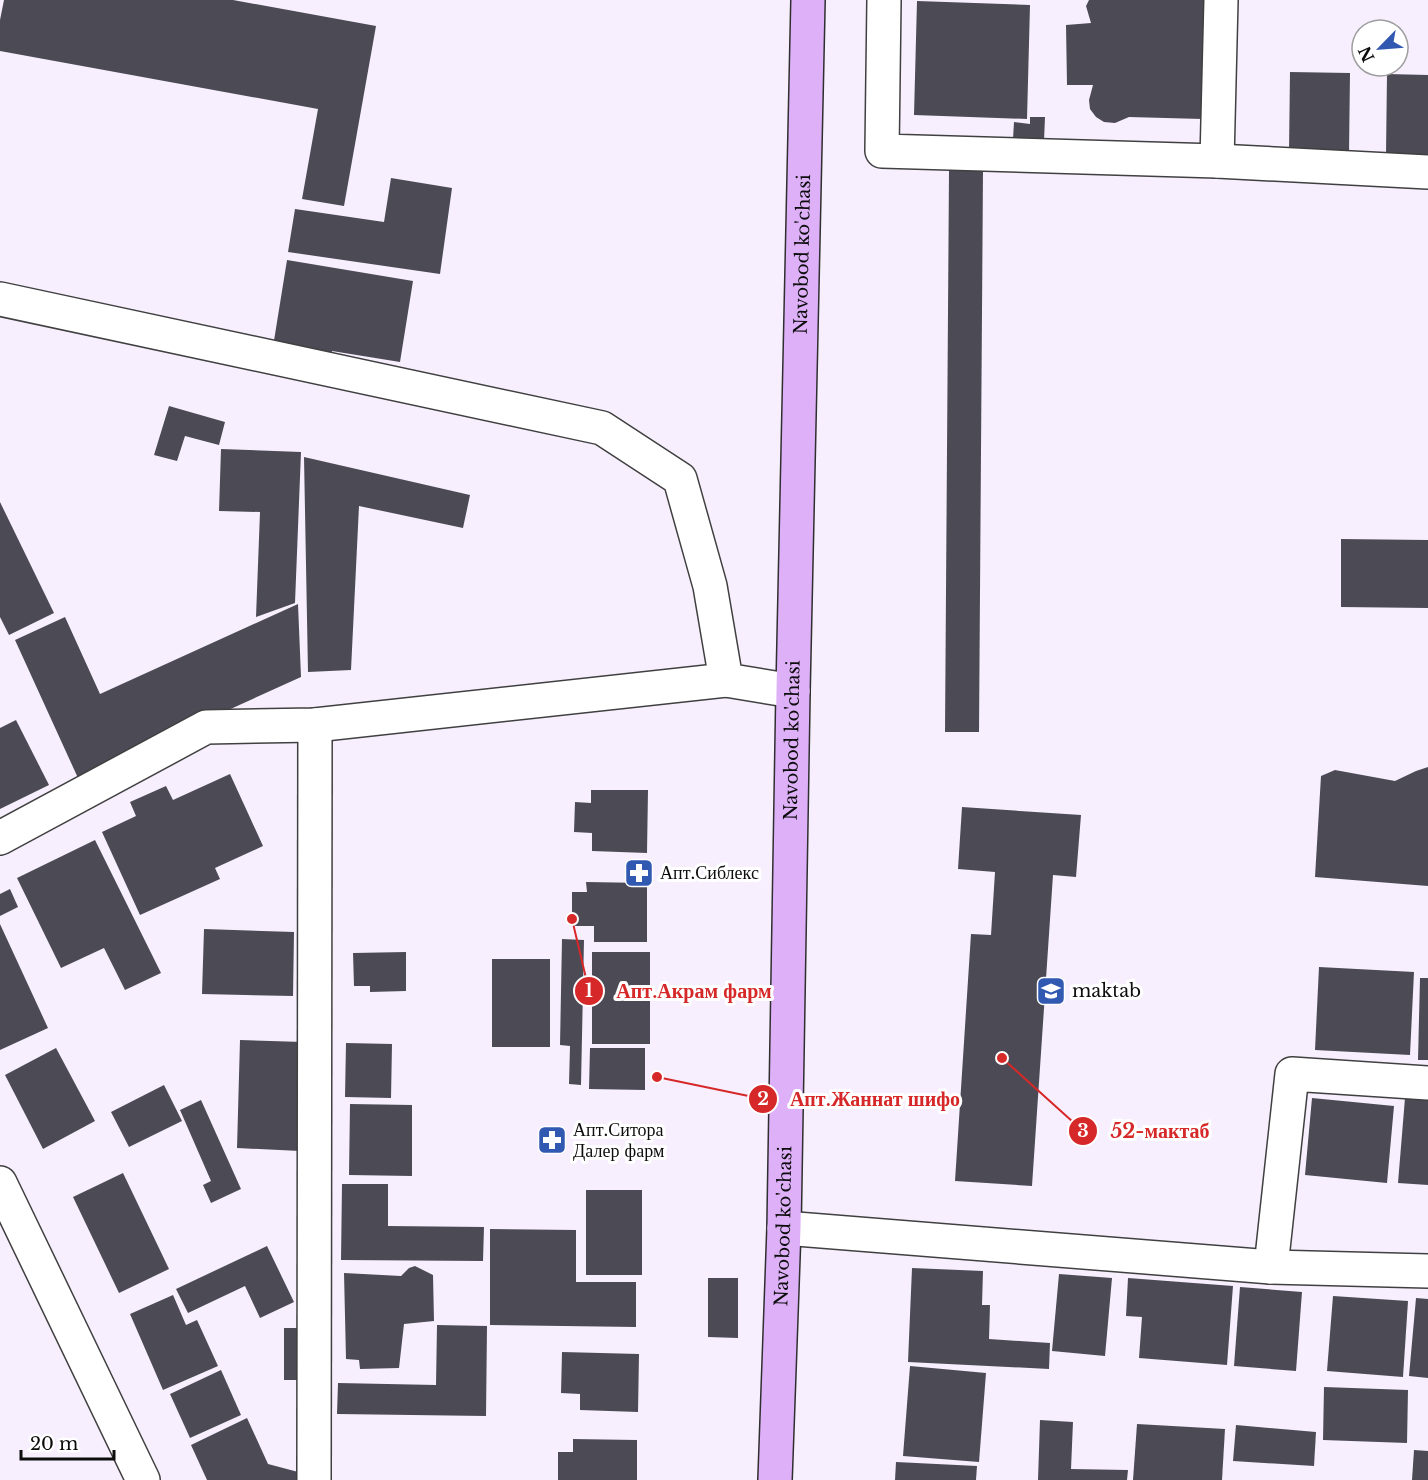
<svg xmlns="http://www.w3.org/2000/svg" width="1428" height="1480" font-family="'Libre Baskerville',serif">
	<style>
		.building { fill: #4c4b55 }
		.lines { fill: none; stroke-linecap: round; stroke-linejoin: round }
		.street-casing { stroke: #404040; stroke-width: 36 }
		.secondary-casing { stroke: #2f2f2f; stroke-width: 36 }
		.street { stroke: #fff; stroke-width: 33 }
		.secondary { stroke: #ddb0f8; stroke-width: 33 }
		.labels { text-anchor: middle; stroke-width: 6; stroke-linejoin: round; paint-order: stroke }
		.street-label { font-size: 18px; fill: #0d0d0d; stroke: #fff }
		.poi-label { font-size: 18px; fill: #0d0d0d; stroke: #fff; text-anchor: start }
		.leader { fill: none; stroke: #d62828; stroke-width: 2 }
		.callout-dot { fill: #d62828; stroke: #fff; stroke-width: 2 }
		.mark-label { font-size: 18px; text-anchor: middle; font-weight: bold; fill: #fff }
		.callout-label { font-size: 20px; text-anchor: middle; font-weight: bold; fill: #d62828; stroke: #fff; stroke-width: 6; stroke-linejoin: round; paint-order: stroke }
	</style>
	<rect width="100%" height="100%" fill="#f7effe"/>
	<g class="building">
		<path d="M4,0h229l143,26 -32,180 -42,-7 16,-90 -318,-58v-31z"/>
		<path d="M1089,0h115l1,89 -3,30 -73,-2 -14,6 -11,-1 -8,-5 -6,-8 -1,-9 4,-15h-26l-1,-60 25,-2 -5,-17z"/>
		<path d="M917,1l113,4 -3,114 -113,-4z"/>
		<path d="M1290,72l60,1 -1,80 -60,-1z"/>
		<path d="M1387,74l41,1v79h-42z"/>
		<path d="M1030,117h15l-1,24 -31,-2 1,-17 16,2z"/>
		<path d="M949,171h34l-4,561h-34z"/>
		<path d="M391,178l61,10 -12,86 -152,-22 7,-43 89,13z"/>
		<path d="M287,260l126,21 -13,81 -68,-11 -2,11 -58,-9z"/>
		<path d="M169,406l56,16 -6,23 -34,-9 -8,25 -23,-6z"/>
		<path d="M221,449l80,3 -6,151 -39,14 4,-105 -41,-1z"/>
		<path d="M304,457l166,38 -7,33 -104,-22 -8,164 -43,2z"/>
		<path d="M0,502l54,111 -45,22 -9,-18z"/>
		<path d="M1341,539l87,1v68l-87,-1z"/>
		<path d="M298,604l3,73 -223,101 -63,-138 50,-23 35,77z"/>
		<path d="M16,720l33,65 -49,24v-81z"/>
		<path d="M1428,767v119l-113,-9 6,-101 14,-6 60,11 21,-10z"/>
		<path d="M230,774l33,72 -48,22 5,11 -80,36 -38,-83 34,-16 -6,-14 36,-16 7,14z"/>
		<path d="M591,790h57l-1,63 -55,-2v-18l-18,-1 1,-30 16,1z"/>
		<path d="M962,807l119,8 -5,62 -23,-2 -21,311 -77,-5 16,-247 20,1 4,-63 -37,-3z"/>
		<path d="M95,840l66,133 -36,17 -21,-42 -43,20 -44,-90z"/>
		<path d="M586,882l61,1v59h-53v-16h-22v-34h15z"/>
		<path d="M10,889l8,18 -18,9v-22z"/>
		<path d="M0,924l48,104 -48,22z"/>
		<path d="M204,929l90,3 -1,64 -91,-2z"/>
		<path d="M562,939l22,1 -3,145 -12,-1 1,-38 -10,-1z"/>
		<path d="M406,952v39l-36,1v-6h-16l-1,-33z"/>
		<rect x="592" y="952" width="58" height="92"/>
		<rect x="492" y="959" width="58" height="88"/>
		<path d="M1319,967l95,5 -4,83 -95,-5z"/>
		<path d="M1420,978h8v82h-10z"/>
		<path d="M240,1040l63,2 -3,109 -63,-3z"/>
		<path d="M346,1043l46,1 -1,54 -46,-1z"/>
		<path d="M56,1048l39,73 -52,28 -38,-74z"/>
		<path d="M590,1048h55v42l-56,-1z"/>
		<path d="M164,1085l18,36 -53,26 -18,-35z"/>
		<path d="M1312,1098l82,8 -7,77 -82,-8z"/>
		<path d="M1405,1098l23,2v85l-30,-2z"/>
		<path d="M201,1100l40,89 -30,14 -8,-18 8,-4 -31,-71z"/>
		<path d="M350,1104l62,1v71l-63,-1z"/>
		<path d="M123,1173l46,96 -50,24 -46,-96z"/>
		<path d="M342,1184h46v42l96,1 -1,34 -142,-1z"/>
		<rect x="586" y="1190" width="56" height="85"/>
		<path d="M490,1229l86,1v52h60v45l-146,-2z"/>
		<path d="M267,1246l27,56 -34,16 -15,-32 -57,27 -12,-24z"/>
		<path d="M415,1266l18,9 1,46 -30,3 -5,44 -39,1 -1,-9 -13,-1 -2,-86 57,3 8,-8z"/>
		<path d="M912,1268l71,3 -1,34h8l-1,34 61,4 -1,26 -141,-7z"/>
		<path d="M1059,1274l53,4 -7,78 -53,-5z"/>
		<path d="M708,1278h30v60l-30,-1z"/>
		<path d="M1128,1278l105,8 -6,79 -88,-7 3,-41 -16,-1z"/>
		<path d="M1240,1287l62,5 -6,79 -62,-5z"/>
		<path d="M173,1295l13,30 11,-5 21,46 -55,24 -33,-76z"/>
		<path d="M1333,1296l75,5 -5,76 -76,-6z"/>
		<path d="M1416,1298l12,1v79l-19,-2z"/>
		<path d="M437,1325l50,1 -1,90 -149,-2 1,-31 98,2z"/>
		<path d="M284,1328h19l1,52h-20z"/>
		<path d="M562,1352l77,2 -1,58 -58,-2v-16l-19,-1z"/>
		<path d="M910,1366l76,7 -7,89 -76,-6z"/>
		<path d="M221,1370l20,45 -51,23 -20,-44z"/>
		<path d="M1324,1387l84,3 -1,53 -84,-3z"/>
		<path d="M247,1418l21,46 34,9v7h-95l-16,-35z"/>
		<path d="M1040,1420l33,2 -2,47 57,1 -1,10h-89z"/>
		<path d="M1137,1424l88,5 -3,51h-89z"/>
		<path d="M1236,1425l80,7 -2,34 -81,-5z"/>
		<path d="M573,1439l64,1v40h-79v-28h15z"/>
		<path d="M1414,1450l14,1v29h-16z"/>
		<path d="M896,1462l81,4 -1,14h-81z"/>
	</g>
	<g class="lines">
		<g class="street-casing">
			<g id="street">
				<path d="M884,0l-2,151 335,10 211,11"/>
				<path d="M1217,161l4,-161"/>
				<path d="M0,299l602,129 78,51 30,107 16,94 67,11"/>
				<path d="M0,838l206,-111 109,-2 411,-45"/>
				<path d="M0,1183l143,297"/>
				<path d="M784,1228l487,39 157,4"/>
				<path d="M1271,1267l21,-193 136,9"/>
				<path d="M314,1480l1,-755"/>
			</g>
		</g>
		<g class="secondary-casing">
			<g id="secondary">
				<path id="s1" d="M775,1480l9,-252 9,-537 15,-691"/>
			</g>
		</g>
		<use href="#street" class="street"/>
		<use href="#secondary" class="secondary"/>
	</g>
	<defs>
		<g id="pharmacy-square" transform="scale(1.5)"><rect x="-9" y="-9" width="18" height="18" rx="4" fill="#3259b1" stroke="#fff"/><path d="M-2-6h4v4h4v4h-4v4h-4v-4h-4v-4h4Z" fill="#fff"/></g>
		<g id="school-square" transform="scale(1.5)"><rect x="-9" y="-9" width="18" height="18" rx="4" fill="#3259b1" stroke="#fff"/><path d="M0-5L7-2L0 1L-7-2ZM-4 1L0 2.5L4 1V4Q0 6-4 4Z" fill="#fff"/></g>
	</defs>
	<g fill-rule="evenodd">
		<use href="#pharmacy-square" x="639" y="873"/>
		<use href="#school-square" x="1051" y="991"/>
		<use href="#pharmacy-square" x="552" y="1140"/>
	</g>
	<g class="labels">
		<g class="street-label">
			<text dy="6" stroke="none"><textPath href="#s1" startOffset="1226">Navobod ko'chasi</textPath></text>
			<text dy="6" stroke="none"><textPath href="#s1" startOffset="740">Navobod ko'chasi</textPath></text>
			<text dy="6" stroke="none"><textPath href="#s1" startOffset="254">Navobod ko'chasi</textPath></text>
		</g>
		<g class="poi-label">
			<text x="660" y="879">Апт.Сиблекс</text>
			<text x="1072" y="997">maktab</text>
			<text x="573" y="1136">Апт.Ситора<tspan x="573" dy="21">Далер фарм</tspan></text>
		</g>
	</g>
	<path class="leader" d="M572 919L589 991M657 1077L763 1099M1002 1058L1083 1131"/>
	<g class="callout-dot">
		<circle cx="572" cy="919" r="6"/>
		<circle cx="657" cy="1077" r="6"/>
		<circle cx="1002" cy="1058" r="6"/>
		<circle cx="589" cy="991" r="15"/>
		<circle cx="763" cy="1099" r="15"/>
		<circle cx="1083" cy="1131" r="15"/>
	</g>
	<g class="mark-label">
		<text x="589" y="997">1</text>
		<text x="763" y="1105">2</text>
		<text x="1083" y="1137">3</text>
	</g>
	<g class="callout-label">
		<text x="694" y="998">Апт.Акрам фарм</text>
		<text x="875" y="1106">Апт.Жаннат шифо</text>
		<text x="1160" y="1138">52-мактаб</text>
	</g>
	<g transform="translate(1380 48) rotate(245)"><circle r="28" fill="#ffffff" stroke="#9e9e9e" stroke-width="1.5"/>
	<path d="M0-4.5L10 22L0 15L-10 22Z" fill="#3259b1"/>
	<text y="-9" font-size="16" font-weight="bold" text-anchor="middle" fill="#0d0d0d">N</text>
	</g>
	<path d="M21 1450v9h93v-9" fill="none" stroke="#0d0d0d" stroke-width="3"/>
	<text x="30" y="1450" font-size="18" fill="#0d0d0d" stroke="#ffffff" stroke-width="4.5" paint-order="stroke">20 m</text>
</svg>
